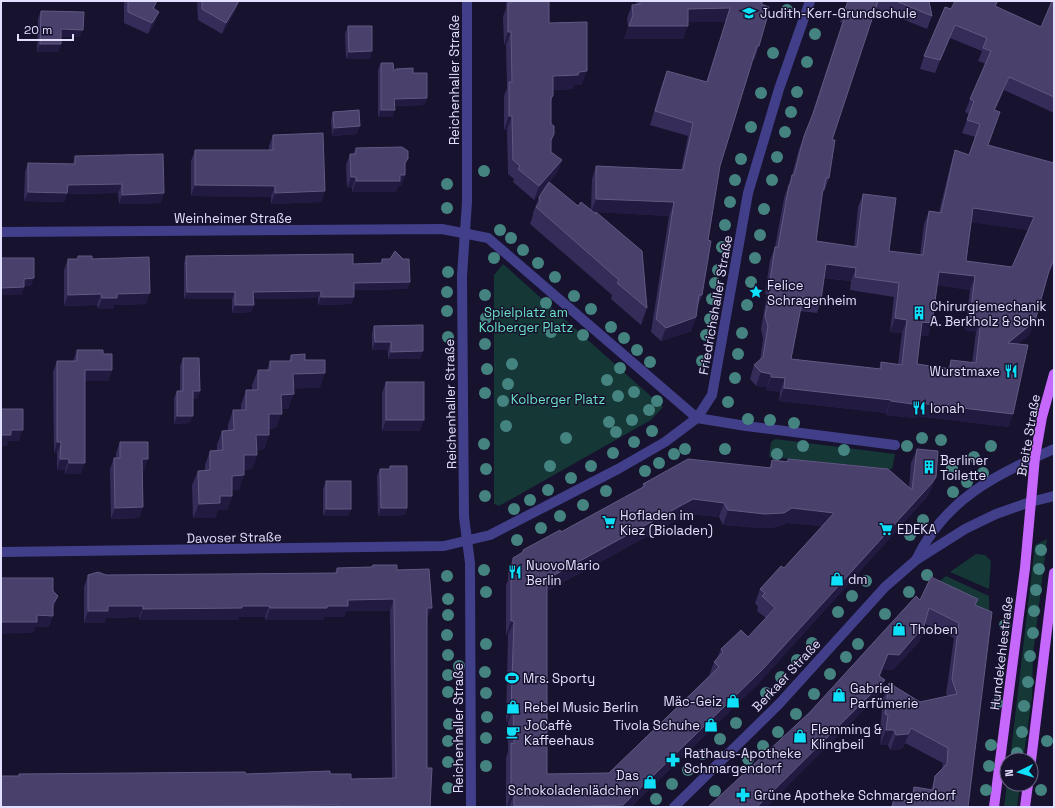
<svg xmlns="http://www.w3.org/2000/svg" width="1055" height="808" font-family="'Space Grotesk',sans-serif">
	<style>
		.green { fill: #153736 }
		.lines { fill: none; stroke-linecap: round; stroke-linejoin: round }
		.minor { stroke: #423f8a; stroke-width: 10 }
		.major { stroke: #c668fc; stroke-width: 10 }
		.tree { fill: #458380 }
		.wall { fill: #362c59; fill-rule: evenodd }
		.shaded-wall { fill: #221a40 }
		.building { fill: #49406b; stroke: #615982; fill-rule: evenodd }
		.labels { text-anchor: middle; stroke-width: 3; stroke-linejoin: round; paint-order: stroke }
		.poi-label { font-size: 13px; fill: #e3dffe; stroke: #17122d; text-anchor: start }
		.street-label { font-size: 13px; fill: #e3dffe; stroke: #17122d }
		.park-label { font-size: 13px; fill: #6adfc3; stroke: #17122d }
	</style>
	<rect width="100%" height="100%" fill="#17122d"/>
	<g class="green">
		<path d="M503,264l160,143 -12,13 -152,86 -5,-2v-229z"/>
		<path d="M775,439l120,15 -3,15 -123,-12 2,-15z"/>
		<path d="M1047,539l-14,116 -1,42 -9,63h-13l25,-215z"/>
		<path d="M976,554l9,1 6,6 -2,28 -39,-17z"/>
		<path d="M946,576l43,20v18l-57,-27z"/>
		<path d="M1007,784h13l-3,23h-13z"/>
	</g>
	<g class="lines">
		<g class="minor">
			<path d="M467,1v201l-5,74 2,241 6,46 1,244"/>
			<path d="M810,1l-31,88 -31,104 -36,202 -15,23 49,8 149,19"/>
			<path d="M1,232l441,-3 46,9 209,180 -32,24 -47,27 -128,66 -46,11 -443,6"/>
			<path d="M916,560c28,-60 80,-86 138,-111"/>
			<path d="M674,807l105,-103 106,-117 31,-27 49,-31 31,-15 34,-12 24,-6"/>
		</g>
		<g class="major">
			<path d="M1031,761l23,-188"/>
			<path d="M994,807l31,-239 10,-111 7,-40 12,-43"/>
			<path d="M1025,807l3,-23"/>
		</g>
	</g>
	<g class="tree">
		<circle cx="787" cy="10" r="6"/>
		<circle cx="815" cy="34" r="6"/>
		<circle cx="773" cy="53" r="6"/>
		<circle cx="807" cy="62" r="6"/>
		<circle cx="797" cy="92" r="6"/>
		<circle cx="761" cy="93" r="6"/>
		<circle cx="791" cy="112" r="6"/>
		<circle cx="751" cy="127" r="6"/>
		<circle cx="785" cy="132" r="6"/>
		<circle cx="777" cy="157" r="6"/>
		<circle cx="741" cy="159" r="6"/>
		<circle cx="484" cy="171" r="6"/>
		<circle cx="735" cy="180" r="6"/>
		<circle cx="772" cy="180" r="6"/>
		<circle cx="447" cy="184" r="6"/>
		<circle cx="730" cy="202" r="6"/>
		<circle cx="447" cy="208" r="6"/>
		<circle cx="764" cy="209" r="6"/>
		<circle cx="725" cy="225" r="6"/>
		<circle cx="500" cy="230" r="6"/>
		<circle cx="760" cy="235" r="6"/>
		<circle cx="511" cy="238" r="6"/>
		<circle cx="722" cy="247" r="6"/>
		<circle cx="523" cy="250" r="6"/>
		<circle cx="494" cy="258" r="6"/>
		<circle cx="755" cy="258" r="6"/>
		<circle cx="538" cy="263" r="6"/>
		<circle cx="718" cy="270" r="6"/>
		<circle cx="448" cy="272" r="6"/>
		<circle cx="555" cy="277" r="6"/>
		<circle cx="751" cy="282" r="6"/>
		<circle cx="715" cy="283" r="6"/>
		<circle cx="447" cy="292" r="6"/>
		<circle cx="485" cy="295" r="6"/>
		<circle cx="574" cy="296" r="6"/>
		<circle cx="712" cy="299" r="6"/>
		<circle cx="546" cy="303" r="6"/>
		<circle cx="747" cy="305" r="6"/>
		<circle cx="591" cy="309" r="6"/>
		<circle cx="447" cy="311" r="6"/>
		<circle cx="486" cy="318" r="6"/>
		<circle cx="710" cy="319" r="6"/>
		<circle cx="611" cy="327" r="6"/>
		<circle cx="551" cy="332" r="6"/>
		<circle cx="742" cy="333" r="6"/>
		<circle cx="583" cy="335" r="6"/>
		<circle cx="706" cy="335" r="6"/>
		<circle cx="448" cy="337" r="6"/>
		<circle cx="624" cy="338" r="6"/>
		<circle cx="485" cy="344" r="6"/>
		<circle cx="637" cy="350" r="6"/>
		<circle cx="738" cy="354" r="6"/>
		<circle cx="702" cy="361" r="6"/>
		<circle cx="650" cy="362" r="6"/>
		<circle cx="512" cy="364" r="6"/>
		<circle cx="620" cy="368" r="6"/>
		<circle cx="487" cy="369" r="6"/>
		<circle cx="735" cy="378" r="6"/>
		<circle cx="607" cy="380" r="6"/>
		<circle cx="508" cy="384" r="6"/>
		<circle cx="634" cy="392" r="6"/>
		<circle cx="485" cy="393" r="6"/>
		<circle cx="618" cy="396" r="6"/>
		<circle cx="503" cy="401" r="6"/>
		<circle cx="657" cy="401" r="6"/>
		<circle cx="728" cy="402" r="6"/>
		<circle cx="649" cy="410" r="6"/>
		<circle cx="748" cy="419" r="6"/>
		<circle cx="632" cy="420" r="6"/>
		<circle cx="770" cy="420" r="6"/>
		<circle cx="609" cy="422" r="6"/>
		<circle cx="794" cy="423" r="6"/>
		<circle cx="506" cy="426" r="6"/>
		<circle cx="652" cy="431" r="6"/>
		<circle cx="616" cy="432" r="6"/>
		<circle cx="566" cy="438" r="6"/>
		<circle cx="922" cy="438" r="6"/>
		<circle cx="941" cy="440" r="6"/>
		<circle cx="634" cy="442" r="6"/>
		<circle cx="484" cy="444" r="6"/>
		<circle cx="803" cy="446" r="6"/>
		<circle cx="907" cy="446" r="6"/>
		<circle cx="991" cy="446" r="6"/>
		<circle cx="685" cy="449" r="6"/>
		<circle cx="725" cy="449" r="6"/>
		<circle cx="844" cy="450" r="6"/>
		<circle cx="613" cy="453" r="6"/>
		<circle cx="674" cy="454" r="6"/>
		<circle cx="777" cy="454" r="6"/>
		<circle cx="974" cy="457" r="6"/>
		<circle cx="659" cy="463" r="6"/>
		<circle cx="550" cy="466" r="6"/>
		<circle cx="591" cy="466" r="6"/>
		<circle cx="952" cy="468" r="6"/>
		<circle cx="486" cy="469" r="6"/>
		<circle cx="645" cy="471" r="6"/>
		<circle cx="983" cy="473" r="6"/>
		<circle cx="571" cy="478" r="6"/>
		<circle cx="967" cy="482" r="6"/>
		<circle cx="548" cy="490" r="6"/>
		<circle cx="606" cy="491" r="6"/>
		<circle cx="953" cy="492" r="6"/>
		<circle cx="485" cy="496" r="6"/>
		<circle cx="530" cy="500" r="6"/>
		<circle cx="583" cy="505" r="6"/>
		<circle cx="514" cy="509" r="6"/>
		<circle cx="560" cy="516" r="6"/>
		<circle cx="923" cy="520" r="6"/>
		<circle cx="541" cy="528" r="6"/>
		<circle cx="910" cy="535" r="6"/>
		<circle cx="517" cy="540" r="6"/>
		<circle cx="1041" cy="550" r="6"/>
		<circle cx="1039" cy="569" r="6"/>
		<circle cx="484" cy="570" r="6"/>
		<circle cx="927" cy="575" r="6"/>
		<circle cx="447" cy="576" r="6"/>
		<circle cx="866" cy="581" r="6"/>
		<circle cx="1036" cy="590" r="6"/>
		<circle cx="486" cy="592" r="6"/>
		<circle cx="909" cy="592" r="6"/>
		<circle cx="852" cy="596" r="6"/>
		<circle cx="448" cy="599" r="6"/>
		<circle cx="1034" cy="611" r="6"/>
		<circle cx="838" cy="612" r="6"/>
		<circle cx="885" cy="614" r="6"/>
		<circle cx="448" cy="615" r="6"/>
		<circle cx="1005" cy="625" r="6"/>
		<circle cx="1033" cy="633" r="6"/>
		<circle cx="447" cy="635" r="6"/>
		<circle cx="812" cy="643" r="6"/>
		<circle cx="486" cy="644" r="6"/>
		<circle cx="858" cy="644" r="6"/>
		<circle cx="448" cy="655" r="6"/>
		<circle cx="1030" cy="656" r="6"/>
		<circle cx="846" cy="657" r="6"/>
		<circle cx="797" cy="660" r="6"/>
		<circle cx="459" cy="666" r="6"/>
		<circle cx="485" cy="672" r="6"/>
		<circle cx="830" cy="674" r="6"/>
		<circle cx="448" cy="675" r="6"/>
		<circle cx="781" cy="677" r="6"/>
		<circle cx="1028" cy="682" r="6"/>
		<circle cx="448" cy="692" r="6"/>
		<circle cx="486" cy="693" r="6"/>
		<circle cx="766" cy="693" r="6"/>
		<circle cx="814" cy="694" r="6"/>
		<circle cx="997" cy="703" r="6"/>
		<circle cx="1024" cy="706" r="6"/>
		<circle cx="796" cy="714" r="6"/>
		<circle cx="487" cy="717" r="6"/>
		<circle cx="736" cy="723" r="6"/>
		<circle cx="449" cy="724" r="6"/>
		<circle cx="778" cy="732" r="6"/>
		<circle cx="1022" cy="732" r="6"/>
		<circle cx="486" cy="738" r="6"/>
		<circle cx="720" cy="739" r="6"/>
		<circle cx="448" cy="741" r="6"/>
		<circle cx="1047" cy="741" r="6"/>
		<circle cx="991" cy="745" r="6"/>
		<circle cx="763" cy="746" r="6"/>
		<circle cx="1017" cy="753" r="6"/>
		<circle cx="703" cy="754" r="6"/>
		<circle cx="748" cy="759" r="6"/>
		<circle cx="448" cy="762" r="6"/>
		<circle cx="486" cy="766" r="6"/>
		<circle cx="989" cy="766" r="6"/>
		<circle cx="688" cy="770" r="6"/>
		<circle cx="672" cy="784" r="6"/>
		<circle cx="448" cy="788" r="6"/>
		<circle cx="986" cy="790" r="6"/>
		<circle cx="1041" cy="790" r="6"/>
		<circle cx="715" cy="791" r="6"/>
		<circle cx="656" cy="799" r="6"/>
	</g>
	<g class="wall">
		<path d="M124,1h33l-3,8 1,14 -7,11 -24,-11z"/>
		<path d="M197,1h42l-4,10 -13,23 -24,-14z"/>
		<path d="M506,1h43v22l33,62h-8l-1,4 -20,1v6l-2,6v22l3,10 -3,8v10l11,8 -5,13 -8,9 29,24 13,3 1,-30 4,-13 85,4 7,-34 -38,-11 12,-41 5,-13 39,11 20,-60h-38l-5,17h-59l4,-11 -1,-10 5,-13 4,-1v-3h128l-2,4 3,12 -6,29 -5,14 -1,-1 -33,107 -12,74 -6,55 -5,13 -1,9 -5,14 -30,10 -10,-9 18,-116 -72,-4 50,96 -6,17 -30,-26 1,-4 -82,-71 3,-9v-2l6,-16 10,-14 -15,17 -21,-18 1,-3 -6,-5 -1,-44h-3v-34l3,-8 -1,-43h-2l-1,-28 3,-9z"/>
		<path d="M848,1h81l3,15 -5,13 -52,-21 -43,132 -3,38 -5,14 -1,-1 -1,4 -6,46 38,6 4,-40 5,-13 26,57 31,4 4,-31 5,-13 10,1 12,-49 4,-13 14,5 6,-18 -13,-4 7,-19 -4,-2 5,-13 16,-35 -8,-3 4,-10 -32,-13 -15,35 -15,-4 4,-13 27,-47 45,-2 45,20 13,-26v112l-50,-23 -9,21 -7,34 66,18v99l-7,16 -17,56 -12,10 -9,83 -93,-11 -1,2 -29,-3v-2l-107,-12 1,-9 -14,-2 1,-3 -11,-1 -6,-7 4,-14 6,-5 3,-21 -2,-10 6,-35h-2l5,-34 5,-13 9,-49 8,-23 7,-26 11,-29 32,-97 -2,-1zM971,222l57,8 -16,37 -46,-6zM824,278l27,3 -1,9 44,7 -4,35 12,1 -4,31 -17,-2 -2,7 -88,-10 9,-48 17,2 4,-13zM937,285l33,5 -5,40 11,2 -4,31 -21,-3 -3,8 -31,-4 3,-29 8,1z"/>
		<path d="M41,11l39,26h-19v7l-3,8h-21l1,-33z"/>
		<path d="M348,26l22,33h-24l-1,-25z"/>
		<path d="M381,63l13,8 19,2 14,25 -3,7 -29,1 -3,11h-14v-47z"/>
		<path d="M333,112l24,22 -25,2 -1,-16z"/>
		<path d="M273,135l52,56 -4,11 -50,2v-7l-80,-1v-35l4,-11h74v-4z"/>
		<path d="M356,148l52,11 -3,7v9l-4,11h-3l-2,6h-44v-4h-5l-1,-23 4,-11h3z"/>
		<path d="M75,156l86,47 -42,1 -1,-11 -51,1 -3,8 -40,-1 1,-29 3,-9 45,1z"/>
		<path d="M78,256l14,3 54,45 -32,1 -1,4h-15l-1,-4 -33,1v-36l4,-11h9z"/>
		<path d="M186,256l167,8 28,-1 1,-4 28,23 -3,7 -53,1v7l-3,7 -33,1v-7l-65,1 1,6 -3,7 -19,1v-14h-48v-36z"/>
		<path d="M374,326l47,33h-33v-9h-16v-17z"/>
		<path d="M77,350l26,4 9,16 -4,11h-23l-4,93h-16v-4h-8v-17h-3l-1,-81 4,-11h16z"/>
		<path d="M291,355l14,5 15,28h-27l-5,21h-7l-5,19 -7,1v6l-5,14 -7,1v5l-5,14 -8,1 -5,20h-7v6l-5,14h-9l-3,8h-22l-1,-33 6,-14h7v-6l5,-14 7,-1v-5l5,-14h6v-6l5,-15h8v-5l5,-15h6v-5l6,-15h9l3,-9h19z"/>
		<path d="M183,358l17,33 -3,8h-4l-3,24 -16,1v-26l3,-7h3v-25z"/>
		<path d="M386,382l34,49h-38v-38z"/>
		<path d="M120,442l24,28h-2l1,37 -4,11 -28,1 -1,-50 4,-11h2v-5z"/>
		<path d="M917,449l13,43 -4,6 -168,186 -127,123h-125v-49l2,-6v-30h-2l2,-87h-2v-50l2,-5v-8l5,-14 9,-5 1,-3 38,-18 81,-44 1,-4 126,-16 3,-8 15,1 1,-2 121,28 2,-24zM688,514l31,3 4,8 37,3 18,-1 8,-4 36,3 -38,42 -24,21 -5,14 3,4 -1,4 9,7 -18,19 -27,12 -4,9 -3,4 -5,14 -100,97 -62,1v-183z"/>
		<path d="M390,466l17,42 -2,7 -27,1 -1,-40 3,-7h9z"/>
		<path d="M326,481l25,28 -3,7h-25v-27z"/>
		<path d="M373,565l24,5 30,49v149l3,39h-429l18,-33h311l21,5 41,-1 -2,-167h-44l-2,6h-20l-1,3h-57l-1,-3h-26l-1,3h-99v-3l-33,1 -2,5h-20v-36l4,-12 247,-2 2,-5 35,-1z"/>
		<path d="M978,599l-3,6 -7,202h-77l3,-8 15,2 5,-14 17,3 4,-14 7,-7 1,-6 -38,-20 -3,6 -12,1 -2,-5h-8l2,-15h-2l3,-32 6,-15 31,19 27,-6 -1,-2 8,-56 -29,-14 -6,18 -26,28 -10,-1 -3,8 5,3 -6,15 -69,17 110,-112z"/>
	</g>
	<g class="shaded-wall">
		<path d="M239,1l-4,10 -13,23 4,-11z"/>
		<path d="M730,8l-4,14h-43l5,-13z"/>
		<path d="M159,12l-4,11 -7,11 4,-11z"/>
		<path d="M955,25l-5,13 -15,35 5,-13z"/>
		<path d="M629,26h59l-5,13h-59z"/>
		<path d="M61,29l22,1 -3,7h-21z"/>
		<path d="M508,32h3l-5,13h-2z"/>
		<path d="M40,44h21l-3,8h-21z"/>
		<path d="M372,51l-2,8h-24l3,-7z"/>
		<path d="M587,71l-5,14h-8l-1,4 -25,1 5,-14 26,-4z"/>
		<path d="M1009,77l-5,13 -15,33 5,-13z"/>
		<path d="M427,98l-3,7 -32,1 2,-7z"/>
		<path d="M381,110h14l-3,7h-14z"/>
		<path d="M509,116h3l-5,14h-3z"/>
		<path d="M360,126l-3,8 -25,2 2,-8z"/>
		<path d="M562,160l-5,13 -23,27 5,-14z"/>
		<path d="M400,175h5l-4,11h-3l-2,6h-44l4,-11z"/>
		<path d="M351,177h5l-4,11h-5z"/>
		<path d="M122,184l-4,9 -51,1 -3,8 -40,-1 4,-9 40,-7z"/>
		<path d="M195,185l80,1 -4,11 -80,-1z"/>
		<path d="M325,191l-4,11 -50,2 4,-11z"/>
		<path d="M164,193l-3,10 -42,1 3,-9z"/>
		<path d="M596,199l78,3 -5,14 -78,-4z"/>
		<path d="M973,208l61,9 -5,13 -61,-8z"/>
		<path d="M1054,259v3l-10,23 5,-14z"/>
		<path d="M826,264l30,4 -5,13 -30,-4z"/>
		<path d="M939,272l36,4 -5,14 -36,-5z"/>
		<path d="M34,278l-3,8h-9l2,-7z"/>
		<path d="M410,282l-3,7 -56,1 3,-7z"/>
		<path d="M24,287l-2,8h-21v-7z"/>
		<path d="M321,291l-3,7 -67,1 2,-7z"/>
		<path d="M187,292h48l-3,7h-48z"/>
		<path d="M150,293l-4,11 -32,1 -1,4h-15l4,-11 15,-4z"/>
		<path d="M101,294l-4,11 -33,1 4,-11z"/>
		<path d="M321,297h33l-3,7 -33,1z"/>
		<path d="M235,305h19l-3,7 -19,1z"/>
		<path d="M696,317l-5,14 -30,10 5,-13z"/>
		<path d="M970,317l11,2 -5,13 -11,-2z"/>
		<path d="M895,318l12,2 -5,13 -12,-1z"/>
		<path d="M1035,321l-5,13 -27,22 5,-13z"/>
		<path d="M922,322l10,1 -4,13 -11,-1z"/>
		<path d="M375,342h16l-3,8h-16z"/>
		<path d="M423,351l-2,8h-33l3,-7z"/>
		<path d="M85,370h27l-4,11h-27z"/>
		<path d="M761,372l10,2 -4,13 -11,-1z"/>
		<path d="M325,373l-5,15 -32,1 5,-15z"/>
		<path d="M771,377l14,1 -5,14 -14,-2z"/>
		<path d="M784,388l107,12 -5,13 -107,-12z"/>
		<path d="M193,391h7l-3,8h-7z"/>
		<path d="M294,394l-6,15h-12l5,-14z"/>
		<path d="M891,401l29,2 93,11 -4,13 -93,-11 -1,2 -29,-3z"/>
		<path d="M269,414h13l-6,14 -12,1z"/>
		<path d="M177,416h16l-3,7 -16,1z"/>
		<path d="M386,420h38l-4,11h-38z"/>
		<path d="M11,430h12l-4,11h-10l-2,5h-6v-11z"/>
		<path d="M256,435h13l-5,14 -13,1z"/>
		<path d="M57,442h4l-4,11h-3z"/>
		<path d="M244,455h13l-5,14 -13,1z"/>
		<path d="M60,459h9l-4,11h-8z"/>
		<path d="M142,459h6l-4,11h-6z"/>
		<path d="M69,463h16l-4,11h-16z"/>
		<path d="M244,475l-5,15h-12l5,-14z"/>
		<path d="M936,477l-6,15 -4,6 -168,186 -127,123h-76l68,-2z"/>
		<path d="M220,496h12l-5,14h-9l-3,8h-22l6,-14z"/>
		<path d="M693,499l31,4 -5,14 -31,-3 -147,80 6,-15z"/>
		<path d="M143,507l-4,11 -28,1 4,-11z"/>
		<path d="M381,508h26l-2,7 -27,1z"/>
		<path d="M792,508l42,5 -5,14 -43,-4 -8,4 -18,1 -37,-3 5,-15z"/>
		<path d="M326,509h25l-3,7h-25z"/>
		<path d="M58,596l-4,12 -5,7 4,-11z"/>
		<path d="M394,599l-4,12h-44l-2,6h-20l-1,3h-57l4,-12 57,-2 21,-6z"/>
		<path d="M108,606h35l-4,11 -33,1 -2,5h-20l4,-12z"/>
		<path d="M242,606h27l-4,11h-26l-1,3h-99l4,-11z"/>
		<path d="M427,608h5l-5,11h-5z"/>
		<path d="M37,615l16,1 -4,11h-13l-3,6 -32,1v-12z"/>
		<path d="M511,621h3l-6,14h-2z"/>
		<path d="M924,626l-5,16 -26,28 -10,-1 -9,22 11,-11 -6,15 -112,112h-10l122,-131 9,-22z"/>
		<path d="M511,708h2l-5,14h-2z"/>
		<path d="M911,728l-6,15 -3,6 -12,1 6,-15z"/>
		<path d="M886,730h8l-6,15h-8z"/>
		<path d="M511,793l3,1 -5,13h-2z"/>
		<path d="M338,805l-1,2h-211z"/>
		<path d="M514,806h29l-1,1h-29z"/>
	</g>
	<g class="building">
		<path d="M128,1h29l-4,7 6,4 -7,11 -24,-11z"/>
		<path d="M202,1h37l-13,22 -24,-14z"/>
		<path d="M511,1h38v22l38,-1v49l-8,1 -1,3 -25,1v20l-2,1v27l3,2v8l-3,6v12l11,8 -23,26 -21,-17 2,-3 -7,-6 -1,-44h-3v-34h3l-1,-50h-3v-29h3z"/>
		<path d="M640,1h122l-1,3 8,3 -4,10 2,1 -8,28h-2l-37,120 -12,74 3,1 -9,54h-3l-3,22 -30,11 -10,-9 18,-117 -78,-3v-33l87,4 10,-47 -38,-12 12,-40 40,11 23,-74 -42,1v17h-59l4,-11 -1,-10 8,-1z"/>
		<path d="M848,1h30l-46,139h3l-6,38h-3l-2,11h-1l-7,52 41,6 6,-53 33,4 -7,53 34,4 6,-44 12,2 14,-63 14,5 11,-31 -13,-4 7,-19 -4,-2 21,-48 -8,-3 4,-10 -32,-13 -15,35 -16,-4 21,-49 6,2 4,-8h43l-3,5 46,21 11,-26h2v96l-45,-20 -15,33 6,2 -12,33 66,18v96l-5,12 -14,50 -27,22 20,2 -15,69 -93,-11v2l-29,-4v-1l-107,-12 1,-10 -14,-1v-3l-10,-2 -7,-7 9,-8 5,-31 -3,-10 7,-35h-2l5,-34h3l11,-62h1l2,-10h2l10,-39 9,-22 34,-104 -2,-1zM973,208l61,9 -22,50 -46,-6zM826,264l30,4 -1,9 44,6 -4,35 12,2 -5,45 -21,-3v7l-90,-10 12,-62 18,3zM939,272l36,4 -5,41 11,2 -5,44 -25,-3 -1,9 -33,-5 5,-42 10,1z"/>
		<path d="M896,1h33l3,15z"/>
		<path d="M41,11l43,1 -1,18 -22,-1v15h-21z"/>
		<path d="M348,26h24v25l-23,1z"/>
		<path d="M381,63h12l1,8 2,-2 17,-1v5h14v25l-33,1 1,11h-14z"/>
		<path d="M359,110l1,16 -26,2 -1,-16z"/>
		<path d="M323,133l2,58 -50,2v-7l-80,-1v-35h78v-15z"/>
		<path d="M402,147l6,4v8l-3,3v13h-5v6h-44v-4h-5l-1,-23h6v-6z"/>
		<path d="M163,154l1,39 -42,2v-11l-54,1 -1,8 -39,-1v-29l47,1v-8z"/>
		<path d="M549,182l29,24 3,-4 15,12v-2l46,39 5,57 -30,-25 2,-3 -83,-73 4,-5 -1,-5z"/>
		<path d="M395,251l8,8h6l1,23 -56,1v14h-33v-6l-68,1 1,13h-19v-13h-48l-1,-36 167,-2v10l29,-1v-4h8z"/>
		<path d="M78,256h14v3l57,-2 1,36 -33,1v4h-15l-1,-4 -33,1v-36h10z"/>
		<path d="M1,258h33v20l-10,1v8l-23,1z"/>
		<path d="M423,325v26l-32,1v-10h-16l-1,-16z"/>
		<path d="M77,350h26v4h9v16h-27v93h-16v-4h-9l1,-17h-4v-81h20z"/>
		<path d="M305,354v6h20v13l-32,1 1,20 -13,1 1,19h-13v21h-13l1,20h-13v20l-12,1v20h-12v7l-21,1 -1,-33 12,-1v-19l13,-1 -1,-19 12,-1 -1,-20h13v-20h12v-20h12v-9h21v-6z"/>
		<path d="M183,358h16l1,33h-7v25h-16v-25h6z"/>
		<rect x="386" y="382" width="38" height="38"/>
		<path d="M1,409h22v21h-12v5h-10z"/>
		<path d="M120,442h28v17h-6l1,48 -28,1 -1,-50h6z"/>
		<path d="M917,449l21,2 -2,26 -4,6 -169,186 -140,136 -68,2h-12v-1h-29v-12l-3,-1v-50l3,1 -1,-36h-2l3,-87h-3v-50h2v-13l10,-6v-2l37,-20 1,2 84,-46 -2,-2 45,-25 83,9 1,-8 16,2v-3l100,10 24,21zM693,499l31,4 4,7 37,4 19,-1 8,-5 42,5 -50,55 -3,-2 -21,23 5,4 -3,3 13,12 -27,29 -7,-7 -20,19 2,3 -9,10 5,5 -110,106 -62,1v-195z"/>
		<path d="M390,466h17v42h-26l-1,-39h10z"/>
		<rect x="326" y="481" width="25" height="28"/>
		<path d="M373,565h24v5l32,-1 3,39h-5v160h5l-2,39h-92v-2l-212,2h-125v-31h18v-2l226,-2 1,2 84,-3v3h21v5l45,-1 -2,-179 -46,1v6h-21v2h-57l-1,-2h-27v2l-99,1v-3h-35v5h-20v-36l10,-3 8,3 231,-2v-5l35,-1z"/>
		<path d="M931,577l47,22 -3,6 17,7 -24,195h-76l2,-8 18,2 2,-14 19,3 2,-14 12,-12 1,-16 -37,-20 -3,6 -12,1 -2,-5h-8l2,-15 -3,-1 4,-31 31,19 37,-8 -5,-15 7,-56 -30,-15 -5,18 -25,29 -11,-1 -9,22 6,4 -128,127h-49l102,-95 106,-116 4,4z"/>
		<path d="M1,578h52v13l5,5 -5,8v12l-16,-1v7h-36z"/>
	</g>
	<defs>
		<g id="school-bare" transform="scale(1.08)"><path d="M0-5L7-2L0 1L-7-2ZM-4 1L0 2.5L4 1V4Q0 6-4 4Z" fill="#0fe0fa" stroke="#17122d" stroke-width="2.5" paint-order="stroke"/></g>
		<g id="sight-bare" transform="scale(1.08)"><path d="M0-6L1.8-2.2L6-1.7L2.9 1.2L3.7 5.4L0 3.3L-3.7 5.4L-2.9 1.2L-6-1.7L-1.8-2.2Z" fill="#0fe0fa" stroke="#17122d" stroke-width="2.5" paint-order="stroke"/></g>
		<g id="building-bare" transform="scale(1.08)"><path d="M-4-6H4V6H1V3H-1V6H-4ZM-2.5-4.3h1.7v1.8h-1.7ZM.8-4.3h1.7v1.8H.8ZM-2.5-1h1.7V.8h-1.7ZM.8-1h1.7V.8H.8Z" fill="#0fe0fa" stroke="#17122d" stroke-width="2.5" paint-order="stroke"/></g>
		<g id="restaurant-bare" transform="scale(1.08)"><path d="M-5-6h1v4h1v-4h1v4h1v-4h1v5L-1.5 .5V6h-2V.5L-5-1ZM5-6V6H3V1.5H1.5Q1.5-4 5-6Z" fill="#0fe0fa" stroke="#17122d" stroke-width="2.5" paint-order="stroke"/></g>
		<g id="supermarket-bare" transform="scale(1.08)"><path d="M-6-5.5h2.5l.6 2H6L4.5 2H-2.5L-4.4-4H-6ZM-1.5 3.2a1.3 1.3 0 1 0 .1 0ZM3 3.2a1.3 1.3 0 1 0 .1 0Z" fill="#0fe0fa" stroke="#17122d" stroke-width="2.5" paint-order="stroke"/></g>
		<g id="shop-bare" transform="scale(1.08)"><path d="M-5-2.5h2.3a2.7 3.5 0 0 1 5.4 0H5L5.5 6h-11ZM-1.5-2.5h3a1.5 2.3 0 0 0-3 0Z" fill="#0fe0fa" stroke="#17122d" stroke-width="2.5" paint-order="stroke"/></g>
		<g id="stadium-bare" transform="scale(1.08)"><path d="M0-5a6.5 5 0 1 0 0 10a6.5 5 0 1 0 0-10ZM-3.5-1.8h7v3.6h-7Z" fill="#0fe0fa" stroke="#17122d" stroke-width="2.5" paint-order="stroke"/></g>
		<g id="cafe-bare" transform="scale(1.08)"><path d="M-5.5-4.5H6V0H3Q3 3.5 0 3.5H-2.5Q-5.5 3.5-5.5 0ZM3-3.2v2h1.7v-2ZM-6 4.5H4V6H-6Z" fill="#0fe0fa" stroke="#17122d" stroke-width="2.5" paint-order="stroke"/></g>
		<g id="pharmacy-bare" transform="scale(1.08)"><path d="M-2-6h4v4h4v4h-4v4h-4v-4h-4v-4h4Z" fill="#0fe0fa" stroke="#17122d" stroke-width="2.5" paint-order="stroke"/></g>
	</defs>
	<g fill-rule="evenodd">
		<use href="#school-bare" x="749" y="13"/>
		<use href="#sight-bare" x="756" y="292"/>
		<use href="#building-bare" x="919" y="313"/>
		<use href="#restaurant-bare" x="1011" y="371"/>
		<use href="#restaurant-bare" x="919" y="408"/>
		<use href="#building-bare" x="929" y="467"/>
		<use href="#supermarket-bare" x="609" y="522"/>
		<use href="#supermarket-bare" x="886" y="529"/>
		<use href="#restaurant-bare" x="515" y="572"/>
		<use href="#shop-bare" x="837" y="579"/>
		<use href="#shop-bare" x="899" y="629"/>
		<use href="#stadium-bare" x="512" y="678"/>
		<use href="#shop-bare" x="839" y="695"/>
		<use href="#shop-bare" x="733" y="701"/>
		<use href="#shop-bare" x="513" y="707"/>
		<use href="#shop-bare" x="711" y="725"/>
		<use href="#cafe-bare" x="513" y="732"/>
		<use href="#shop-bare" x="800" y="736"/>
		<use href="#pharmacy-bare" x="673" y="760"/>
		<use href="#shop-bare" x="650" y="782"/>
		<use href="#pharmacy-bare" x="743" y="795"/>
	</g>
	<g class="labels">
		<g class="poi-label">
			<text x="760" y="18">Judith-Kerr-Grundschule</text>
			<text x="767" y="290">Felice<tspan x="767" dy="15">Schragenheim</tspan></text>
			<text x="930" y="311">Chirurgiemechanik<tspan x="930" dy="15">A. Berkholz &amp; Sohn</tspan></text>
			<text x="1000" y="376" text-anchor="end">Wurstmaxe</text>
			<text x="930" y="413">Ionah</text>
			<text x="940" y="465">Berliner<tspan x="940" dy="15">Toilette</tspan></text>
			<text x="620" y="520">Hofladen im<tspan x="620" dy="15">Kiez (Bioladen)</tspan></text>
			<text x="897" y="534">EDEKA</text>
			<text x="526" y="570">NuovoMario<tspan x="526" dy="15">Berlin</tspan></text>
			<text x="848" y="584">dm</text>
			<text x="910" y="634">Thoben</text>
			<text x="523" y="683">Mrs. Sporty</text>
			<text x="850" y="693">Gabriel<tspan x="850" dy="15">Parfümerie</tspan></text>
			<text x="722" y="706" text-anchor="end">Mäc-Geiz</text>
			<text x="524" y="712">Rebel Music Berlin</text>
			<text x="524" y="730">JoCaffè<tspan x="524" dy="15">Kaffeehaus</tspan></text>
			<text x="700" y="730" text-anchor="end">Tivola Schuhe</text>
			<text x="811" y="734">Flemming &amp;<tspan x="811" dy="15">Klingbeil</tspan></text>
			<text x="684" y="758">Rathaus-Apotheke<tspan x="684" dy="15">Schmargendorf</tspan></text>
			<text x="639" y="780" text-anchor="end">Das<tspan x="639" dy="15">Schokoladenlädchen</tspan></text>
			<text x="754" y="800">Grüne Apotheke Schmargendorf</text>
		</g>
		<g class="street-label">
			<text transform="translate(454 80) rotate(-90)" y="5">Reichenhaller Straße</text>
			<text x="233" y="223">Weinheimer Straße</text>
			<text transform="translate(715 305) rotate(-80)" y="5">Friedrichshaller Straße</text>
			<text transform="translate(450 404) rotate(-91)" y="5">Reichenhaller Straße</text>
			<text transform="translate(1028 435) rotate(-80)" y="5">Breite Straße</text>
			<text transform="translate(234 537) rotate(-1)" y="5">Davoser Straße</text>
			<text transform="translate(1001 653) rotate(-83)" y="5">Hundekehlestraße</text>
			<text transform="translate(786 675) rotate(-47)" y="5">Berkaer Straße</text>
			<text transform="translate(458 728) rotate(-90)" y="5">Reichenhaller Straße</text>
		</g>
		<g class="park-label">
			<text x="526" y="317">Spielplatz am<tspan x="526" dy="15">Kolberger Platz</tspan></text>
			<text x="558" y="404">Kolberger Platz</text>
		</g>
	</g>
	<rect width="1055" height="808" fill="none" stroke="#e3dffe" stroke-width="4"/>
	<g transform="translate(1019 772) rotate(265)"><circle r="19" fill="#17122d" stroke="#696481"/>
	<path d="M0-3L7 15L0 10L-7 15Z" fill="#0fe0fa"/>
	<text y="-6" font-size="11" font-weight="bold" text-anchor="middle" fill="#e3dffe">N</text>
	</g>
	<path d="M18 34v6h55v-6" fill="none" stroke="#e3dffe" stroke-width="2"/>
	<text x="24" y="34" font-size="12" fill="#e3dffe" stroke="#17122d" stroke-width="3" paint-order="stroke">20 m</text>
</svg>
